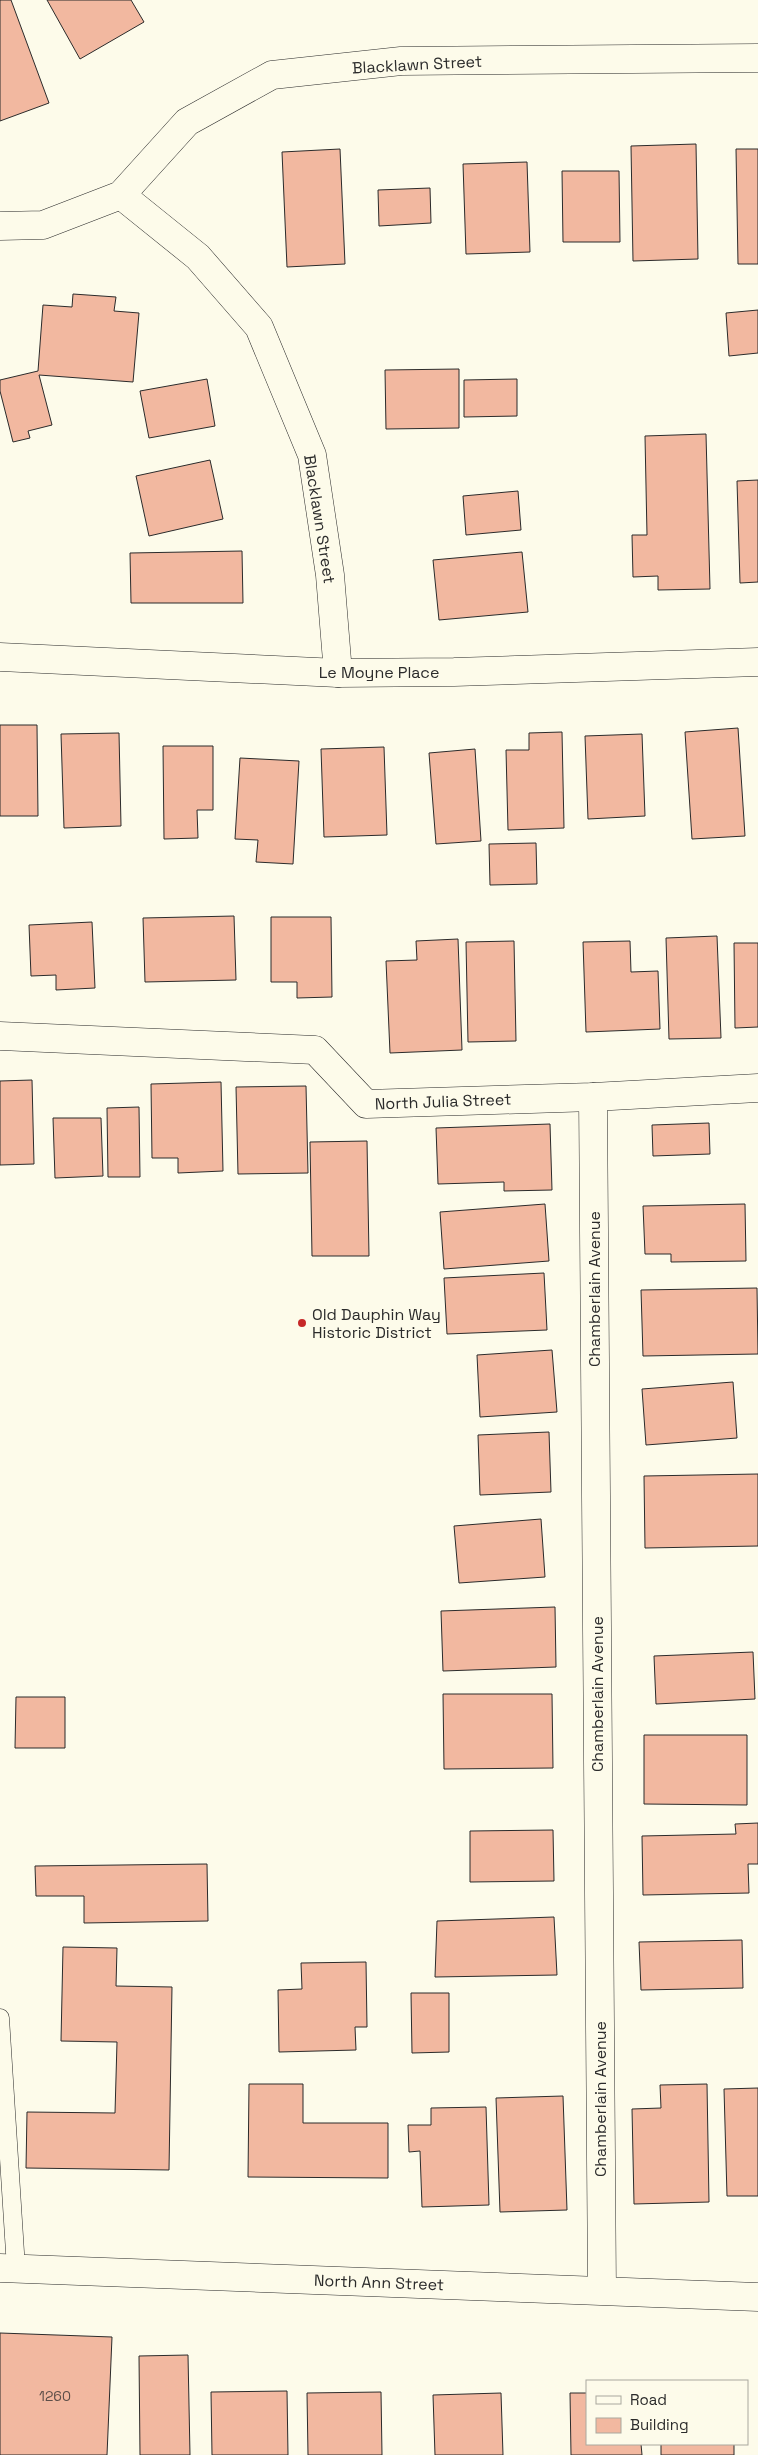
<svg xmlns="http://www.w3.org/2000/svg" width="758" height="2455" font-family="'Space Grotesk',sans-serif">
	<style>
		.building { fill: #f2b8a0; stroke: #2b2b2b }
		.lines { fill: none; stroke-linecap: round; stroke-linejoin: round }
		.service-casing { stroke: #2b2b2b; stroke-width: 19 }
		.minor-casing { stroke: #2b2b2b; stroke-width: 29 }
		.tertiary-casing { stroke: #2b2b2b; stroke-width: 29 }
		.service { stroke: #fdfbea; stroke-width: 18 }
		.minor { stroke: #fdfbea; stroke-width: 28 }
		.tertiary { stroke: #fdfbea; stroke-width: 28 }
		.poi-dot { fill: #c62828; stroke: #fdfbea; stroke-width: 2 }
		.labels { text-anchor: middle; stroke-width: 4; stroke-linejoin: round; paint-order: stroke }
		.number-label { font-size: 14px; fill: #5d4e48 }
		.street-label { font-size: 16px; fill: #2b2b2b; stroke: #fdfbea }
		.poi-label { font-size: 16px; fill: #2b2b2b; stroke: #fdfbea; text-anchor: start }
	</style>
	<rect width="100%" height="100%" fill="#fdfbea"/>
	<g class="building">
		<path d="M0,0h11l38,103 -49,18z"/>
		<path d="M47,0h84l13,22 -64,37z"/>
		<path d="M696,144l2,115 -65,2 -2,-115z"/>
		<path d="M340,149l5,115 -58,3 -5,-115z"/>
		<path d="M736,149h22v115h-20z"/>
		<path d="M527,162l3,90 -64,2 -3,-90z"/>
		<path d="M562,171h57l1,71h-57z"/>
		<path d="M430,188l1,35 -52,3 -1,-36z"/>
		<path d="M73,294l43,3 -2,14 25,2 -6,69 -94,-7 13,50 -24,6 2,7 -17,4 -13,-51v-11l38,-9 5,-66 29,2z"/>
		<path d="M758,310v43l-29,3 -3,-43z"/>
		<path d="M459,369v59l-73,1 -1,-59z"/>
		<path d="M207,379l8,47 -66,12 -9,-47z"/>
		<path d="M517,379v37l-53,1v-37z"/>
		<path d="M706,434l4,155 -52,1v-14l-25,1 -1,-42h15l-2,-99z"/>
		<path d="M210,460l13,59 -74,17 -13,-60z"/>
		<path d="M758,480v102l-18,1 -3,-102z"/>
		<path d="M518,491l3,39 -55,5 -3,-39z"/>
		<path d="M242,551l1,52h-112l-1,-50z"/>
		<path d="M522,552l6,60 -89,8 -6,-60z"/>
		<path d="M0,725h37l1,91h-38z"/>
		<path d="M738,728l7,108 -53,3 -7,-107z"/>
		<path d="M562,732l2,96 -56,2 -2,-80h23v-17z"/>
		<path d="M119,733l2,93 -57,2 -3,-94z"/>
		<path d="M642,734l3,82 -57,3 -3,-83z"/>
		<path d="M163,746h50v64h-16l1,28 -34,1z"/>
		<path d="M384,747l3,88 -63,2 -3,-88z"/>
		<path d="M475,749l6,92 -45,3 -7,-91z"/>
		<path d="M240,758l59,3 -6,103 -37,-2 2,-22 -23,-1z"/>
		<path d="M536,843l1,41 -47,1 -1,-41z"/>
		<path d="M234,916l2,64 -91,2 -2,-64z"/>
		<path d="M271,917h60l1,80 -35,1v-16h-26z"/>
		<path d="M92,922l3,66 -39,2v-15l-25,1 -2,-51z"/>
		<path d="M717,936l4,102 -52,1 -3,-101z"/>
		<path d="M458,939l4,111 -72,3 -4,-92 31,-1 -1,-19z"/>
		<path d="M514,941l2,100 -48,1 -2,-100z"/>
		<path d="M630,941l1,31 27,-1 2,58 -74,3 -3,-90z"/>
		<path d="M734,943h24v84l-23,1z"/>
		<path d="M32,1080l2,84 -34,1v-84z"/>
		<path d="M221,1082l2,89 -45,2v-15h-26l-1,-74z"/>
		<path d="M306,1086l2,87 -70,1 -2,-87z"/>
		<path d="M139,1107l1,70h-32l-1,-69z"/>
		<path d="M53,1118h48l2,58 -48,2z"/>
		<path d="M709,1123l1,31 -57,2 -1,-31z"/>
		<path d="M550,1124l2,66 -48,1v-9l-66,2 -2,-56z"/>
		<path d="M367,1141l2,115h-57l-2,-114z"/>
		<path d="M545,1204l4,57 -105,8 -4,-57z"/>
		<path d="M745,1204l1,57 -75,1v-8h-26l-2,-48z"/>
		<path d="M544,1273l3,57 -100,4 -3,-56z"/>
		<path d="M757,1288l1,66 -115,2 -2,-66z"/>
		<path d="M552,1350l5,62 -77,5 -3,-62z"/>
		<path d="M733,1382l4,56 -91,7 -4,-56z"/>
		<path d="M549,1432l2,60 -71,3 -2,-60z"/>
		<path d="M758,1474v72l-113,2 -1,-72z"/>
		<path d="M541,1519l4,58 -86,6 -5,-57z"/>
		<path d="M555,1607l1,60 -113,4 -2,-60z"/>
		<path d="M753,1652l2,47 -99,5 -2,-48z"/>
		<path d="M443,1694h109l1,74 -109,1z"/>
		<path d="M16,1697h49v51h-50z"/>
		<path d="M644,1735h103v70l-103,-1z"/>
		<path d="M758,1823v41h-10l1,29 -106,2 -1,-59 94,-2 -1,-10z"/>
		<path d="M553,1830l1,51 -84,1v-51z"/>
		<path d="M207,1864l1,57 -124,2v-27h-48l-1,-30z"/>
		<path d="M554,1917l3,58 -122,2 2,-56z"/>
		<path d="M742,1940l1,48 -102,2 -2,-48z"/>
		<path d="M63,1947l54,1 -1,38 56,1 -3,183 -143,-2 1,-56 88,1 2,-71 -56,-1z"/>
		<path d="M366,1962l1,65h-12l1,23 -77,2 -1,-62 24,-1 -1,-26z"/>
		<path d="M411,1993h38v59l-37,1z"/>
		<path d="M249,2084h54v39h85v55l-140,-1z"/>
		<path d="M707,2084l2,118 -75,2 -2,-95 29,-1 -1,-23z"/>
		<path d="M758,2088v108h-31l-3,-107z"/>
		<path d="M563,2096l4,114 -67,2 -4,-114z"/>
		<path d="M486,2107l3,98 -67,2 -2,-56 -11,1 -1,-27h23v-17z"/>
		<path d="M0,2333l112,4 -5,118h-107z"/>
		<path d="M188,2355l2,100h-50l-1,-99z"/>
		<path d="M287,2391l1,64h-76l-1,-63z"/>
		<path d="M381,2392l1,63h-74l-1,-62z"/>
		<path d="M501,2393l2,62h-68l-2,-60z"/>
		<path d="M570,2393h17v51h54l1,11h-71z"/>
		<rect x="661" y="2444" width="73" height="11"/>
	</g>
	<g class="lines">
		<g class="service-casing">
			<path id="service" d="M0,2018l16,250"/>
		</g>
		<g class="minor-casing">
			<g id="minor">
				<path d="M121,195l77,62 61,70 53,128 18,120 8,98"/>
				<path d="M0,226l43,-1 78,-30 66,-73 85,-47 129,-14 357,-3"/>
				<path d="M0,657l338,16 116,-1 304,-10"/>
				<path d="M0,1036l315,14 51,54 227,-7 165,-9"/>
				<path d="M593,1097l9,1193"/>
			</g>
		</g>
		<g class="tertiary-casing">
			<path id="tertiary" d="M0,2268l758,29"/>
		</g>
		<use href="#service" class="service"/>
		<use href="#minor" class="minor"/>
		<use href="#tertiary" class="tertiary"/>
	</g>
	<circle class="poi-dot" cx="302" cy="1323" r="5"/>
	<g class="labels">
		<g class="number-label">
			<text x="55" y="2401">1260</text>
		</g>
		<g class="street-label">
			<text transform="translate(417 64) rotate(-3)" y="6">Blacklawn Street</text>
			<text transform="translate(320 519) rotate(81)" y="6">Blacklawn Street</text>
			<text x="379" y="678">Le Moyne Place</text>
			<text transform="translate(443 1101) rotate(-2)" y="6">North Julia Street</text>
			<text transform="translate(594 1289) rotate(-90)" y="6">Chamberlain Avenue</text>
			<text transform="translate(597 1694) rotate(-90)" y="6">Chamberlain Avenue</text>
			<text transform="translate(600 2099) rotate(-90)" y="6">Chamberlain Avenue</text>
			<text transform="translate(379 2282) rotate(2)" y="6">North Ann Street</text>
		</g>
		<g class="poi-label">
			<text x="312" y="1320">Old Dauphin Way<tspan x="312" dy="18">Historic District</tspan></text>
		</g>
	</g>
	<rect x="586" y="2380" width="162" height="65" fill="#fdfbea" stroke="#a9a89e"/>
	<rect x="596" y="2396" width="25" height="8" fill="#fdfbea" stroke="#a9a89e"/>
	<text x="630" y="2405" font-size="15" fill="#2b2b2b">Road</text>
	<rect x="596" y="2418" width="25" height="15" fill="#f2b8a0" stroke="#a9a89e"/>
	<text x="630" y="2430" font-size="15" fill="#2b2b2b">Building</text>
</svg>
